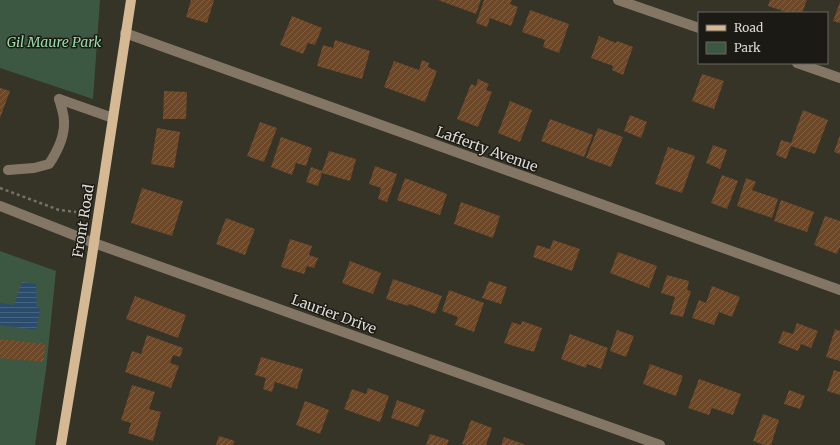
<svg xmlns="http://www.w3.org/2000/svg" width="840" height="445" font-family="Merriweather,serif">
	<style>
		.green { fill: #3c5843 }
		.water { fill: url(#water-rules) }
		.building { fill: url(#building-hatch) }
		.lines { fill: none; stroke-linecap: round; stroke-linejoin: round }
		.path { stroke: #757368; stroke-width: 2.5; stroke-dasharray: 3 3; stroke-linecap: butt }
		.minor { stroke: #847665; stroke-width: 10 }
		.major { stroke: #d5b995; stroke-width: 10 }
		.labels { text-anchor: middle; stroke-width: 3; stroke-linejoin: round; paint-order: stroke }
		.park-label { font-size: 14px; font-style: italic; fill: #98dcaa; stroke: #1c1a15 }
		.street-label { font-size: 14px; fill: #dcdad2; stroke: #1c1a15 }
	</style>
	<defs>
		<pattern id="water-rules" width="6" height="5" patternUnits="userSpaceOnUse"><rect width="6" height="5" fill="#2a4c6c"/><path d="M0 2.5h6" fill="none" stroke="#486580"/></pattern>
		<pattern id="building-hatch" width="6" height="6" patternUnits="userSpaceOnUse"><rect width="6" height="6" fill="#6c4728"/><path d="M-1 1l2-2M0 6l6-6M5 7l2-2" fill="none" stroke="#806146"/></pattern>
	</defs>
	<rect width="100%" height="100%" fill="#363327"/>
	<g class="green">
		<path d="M0,0h100l-7,99 -93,-31z"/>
		<path d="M0,251l56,20 -10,99 -11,75h-35z"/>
	</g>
	<path class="water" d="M22,282l14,2 1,24 3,1 -4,21 -36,-5v-22l14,2z"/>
	<g class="building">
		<path d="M191,0h23l-7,23 -21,-6z"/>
		<path d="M438,0h43l-5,14z"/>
		<path d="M484,0h28l-2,4 8,3 -7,19 -21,-8 -3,9 -11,-4z"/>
		<path d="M770,0h37l-5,13h-13l-21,-7z"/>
		<path d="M840,2v21l-7,-2z"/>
		<path d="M530,10l39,14 -10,29 -16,-6 2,-7 -23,-8z"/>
		<path d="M292,16l30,12 -7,17 -7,-2 -5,11 -23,-9z"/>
		<path d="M599,36l17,7 1,-2 16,6 -10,28 -11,-5 1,-4 -22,-8z"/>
		<path d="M335,40l35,11 -8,28 -45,-13 6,-21 10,3z"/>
		<path d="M422,60l7,3 -1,4 9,4 -12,31 -41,-15 10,-26 25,9z"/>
		<path d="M702,74l22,7 -10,28 -22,-8z"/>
		<path d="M478,79l11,5 -3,6 6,2 -14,35 -21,-8 14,-35 5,2z"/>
		<path d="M0,88l10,3 -10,27z"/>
		<path d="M164,91l23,1 -1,27h-23z"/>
		<path d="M510,101l22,9 -12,32 -22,-9z"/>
		<path d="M803,110l25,10 -13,34 -24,-8 -5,13 -10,-4 5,-15 10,3z"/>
		<path d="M630,115l17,7 -6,16 -17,-7z"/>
		<path d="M550,119l43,16 -9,22 -43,-16z"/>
		<path d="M260,122l17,6 -13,34 -17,-6z"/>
		<path d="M157,128l23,4 -6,36 -23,-4z"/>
		<path d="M598,128l25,9 -12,30 -25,-9z"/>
		<path d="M840,135v19l-6,-2z"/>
		<path d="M281,137l31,11 -6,18 -10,-3 -4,12 -21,-8z"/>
		<path d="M713,145l14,5 -7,19 -14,-6z"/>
		<path d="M668,147l27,9 -13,37 -27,-9z"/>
		<path d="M329,151l27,8 -6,22 -28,-8 -4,13 -12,-4 5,-15 11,4z"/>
		<path d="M375,166l22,8 -10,28 -9,-3 3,-11 -12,-4z"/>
		<path d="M722,175l16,6 -11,28 -16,-6z"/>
		<path d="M405,178l42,16 -7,21 -43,-15z"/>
		<path d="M746,178l10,4 -4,8 26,9 -6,19 -35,-12z"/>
		<path d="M142,188l41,13 -11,35 -41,-13z"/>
		<path d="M781,200l33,12 -7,20 -33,-11z"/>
		<path d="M461,202l39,14 -7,22 -39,-14z"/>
		<path d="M825,216l15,5v26l-3,7 -23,-9z"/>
		<path d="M226,218l29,11 -10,26 -29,-11z"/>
		<path d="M290,239l22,7 -3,9 9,3 -4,10 -7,-2 -3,8 -23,-7z"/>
		<path d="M553,240l27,9 -8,22 -39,-14 4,-12 13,4z"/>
		<path d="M618,252l39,14 -8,22 -39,-15z"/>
		<path d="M350,261l31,12 -8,21 -31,-11z"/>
		<path d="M667,275l22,6 -2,9 4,1 -8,26 -13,-3 5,-17 -14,-4z"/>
		<path d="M393,279l49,17 -7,18 -26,-10 -1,2 -22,-7z"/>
		<path d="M489,281l18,6 -6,17 -19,-6z"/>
		<path d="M712,286l28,11 -8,20 -13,-5 -5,13 -22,-7 7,-18 7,3z"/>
		<path d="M449,290l35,13 -10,29 -19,-7 3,-8 -16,-6z"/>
		<path d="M135,296l51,19 -8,23 -52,-19z"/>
		<path d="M522,321l20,7 -8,24 -30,-9 8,-21 9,3z"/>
		<path d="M797,323l21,8 -7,17 -10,-4 -3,7 -20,-8 5,-12 10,3z"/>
		<path d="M835,329l5,2v30l-14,-4z"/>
		<path d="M617,330l17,6 -8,21 -16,-6z"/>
		<path d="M570,334l38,14 -7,21 -14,-5 -1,4 -25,-9z"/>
		<path d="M147,335l36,13 -3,9 -7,-2 -3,8 9,3 -8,22 -46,-16 7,-21 9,3z"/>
		<path d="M0,339l45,5 -1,18 -44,-4z"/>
		<path d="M261,357l42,12 -6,20 -22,-7 -3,10 -9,-3 3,-11 -11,-3z"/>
		<path d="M650,364l33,12 -7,20 -33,-12z"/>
		<path d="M834,370l6,2v23l-13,-4z"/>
		<path d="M699,379l42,15 -8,21 -21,-7 -3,7 -21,-7z"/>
		<path d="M132,385l23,7 -6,17 12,3 -8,29 -25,-8 3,-10 -10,-3z"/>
		<path d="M368,388l21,8 -9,26 -36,-13 8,-20 14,5z"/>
		<path d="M789,390l16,6 -5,13 -16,-5z"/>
		<path d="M397,400l28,10 -7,17 -27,-9z"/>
		<path d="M305,401l24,9 -9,24 -24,-9z"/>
		<path d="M763,414l16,6 -8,25h-7l-11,-4z"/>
		<path d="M471,420l21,8 -6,17h-21l-3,-1z"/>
		<path d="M430,434l19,6 -2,5h-21z"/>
		<path d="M219,436l16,5 -2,4h-17z"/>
		<path d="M504,437l22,8h-25z"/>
	</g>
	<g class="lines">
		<path class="path" d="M0,188l59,22 17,2"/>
		<g class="minor">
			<path d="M618,0l81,28"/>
			<path d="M125,33l715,257"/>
			<path d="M797,63l43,15"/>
			<path d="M59,99l54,19"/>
			<path d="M8,170l26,-2 15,-4c8,-12 16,-27 15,-43 0,-7 -3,-15 -5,-22"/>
			<path d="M0,206l94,37 566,202"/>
		</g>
		<path class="major" d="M61,445l29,-176 41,-269"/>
	</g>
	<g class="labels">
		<g class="park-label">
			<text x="54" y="47">Gil Maure Park</text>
		</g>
		<g class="street-label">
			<text transform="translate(487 149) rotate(20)" y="5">Lafferty Avenue</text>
			<text transform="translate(83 221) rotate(-81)" y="5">Front Road</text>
			<text transform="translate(334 314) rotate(20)" y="5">Laurier Drive</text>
		</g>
	</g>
	<rect x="698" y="12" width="130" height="52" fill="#1c1a15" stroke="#696761"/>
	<rect x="706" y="25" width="20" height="6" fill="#d5b995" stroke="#696761"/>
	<text x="734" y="32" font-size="12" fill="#dcdad2">Road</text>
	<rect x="706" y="42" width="20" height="12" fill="#3c5843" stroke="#696761"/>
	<text x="734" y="52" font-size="12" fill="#dcdad2">Park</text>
</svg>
